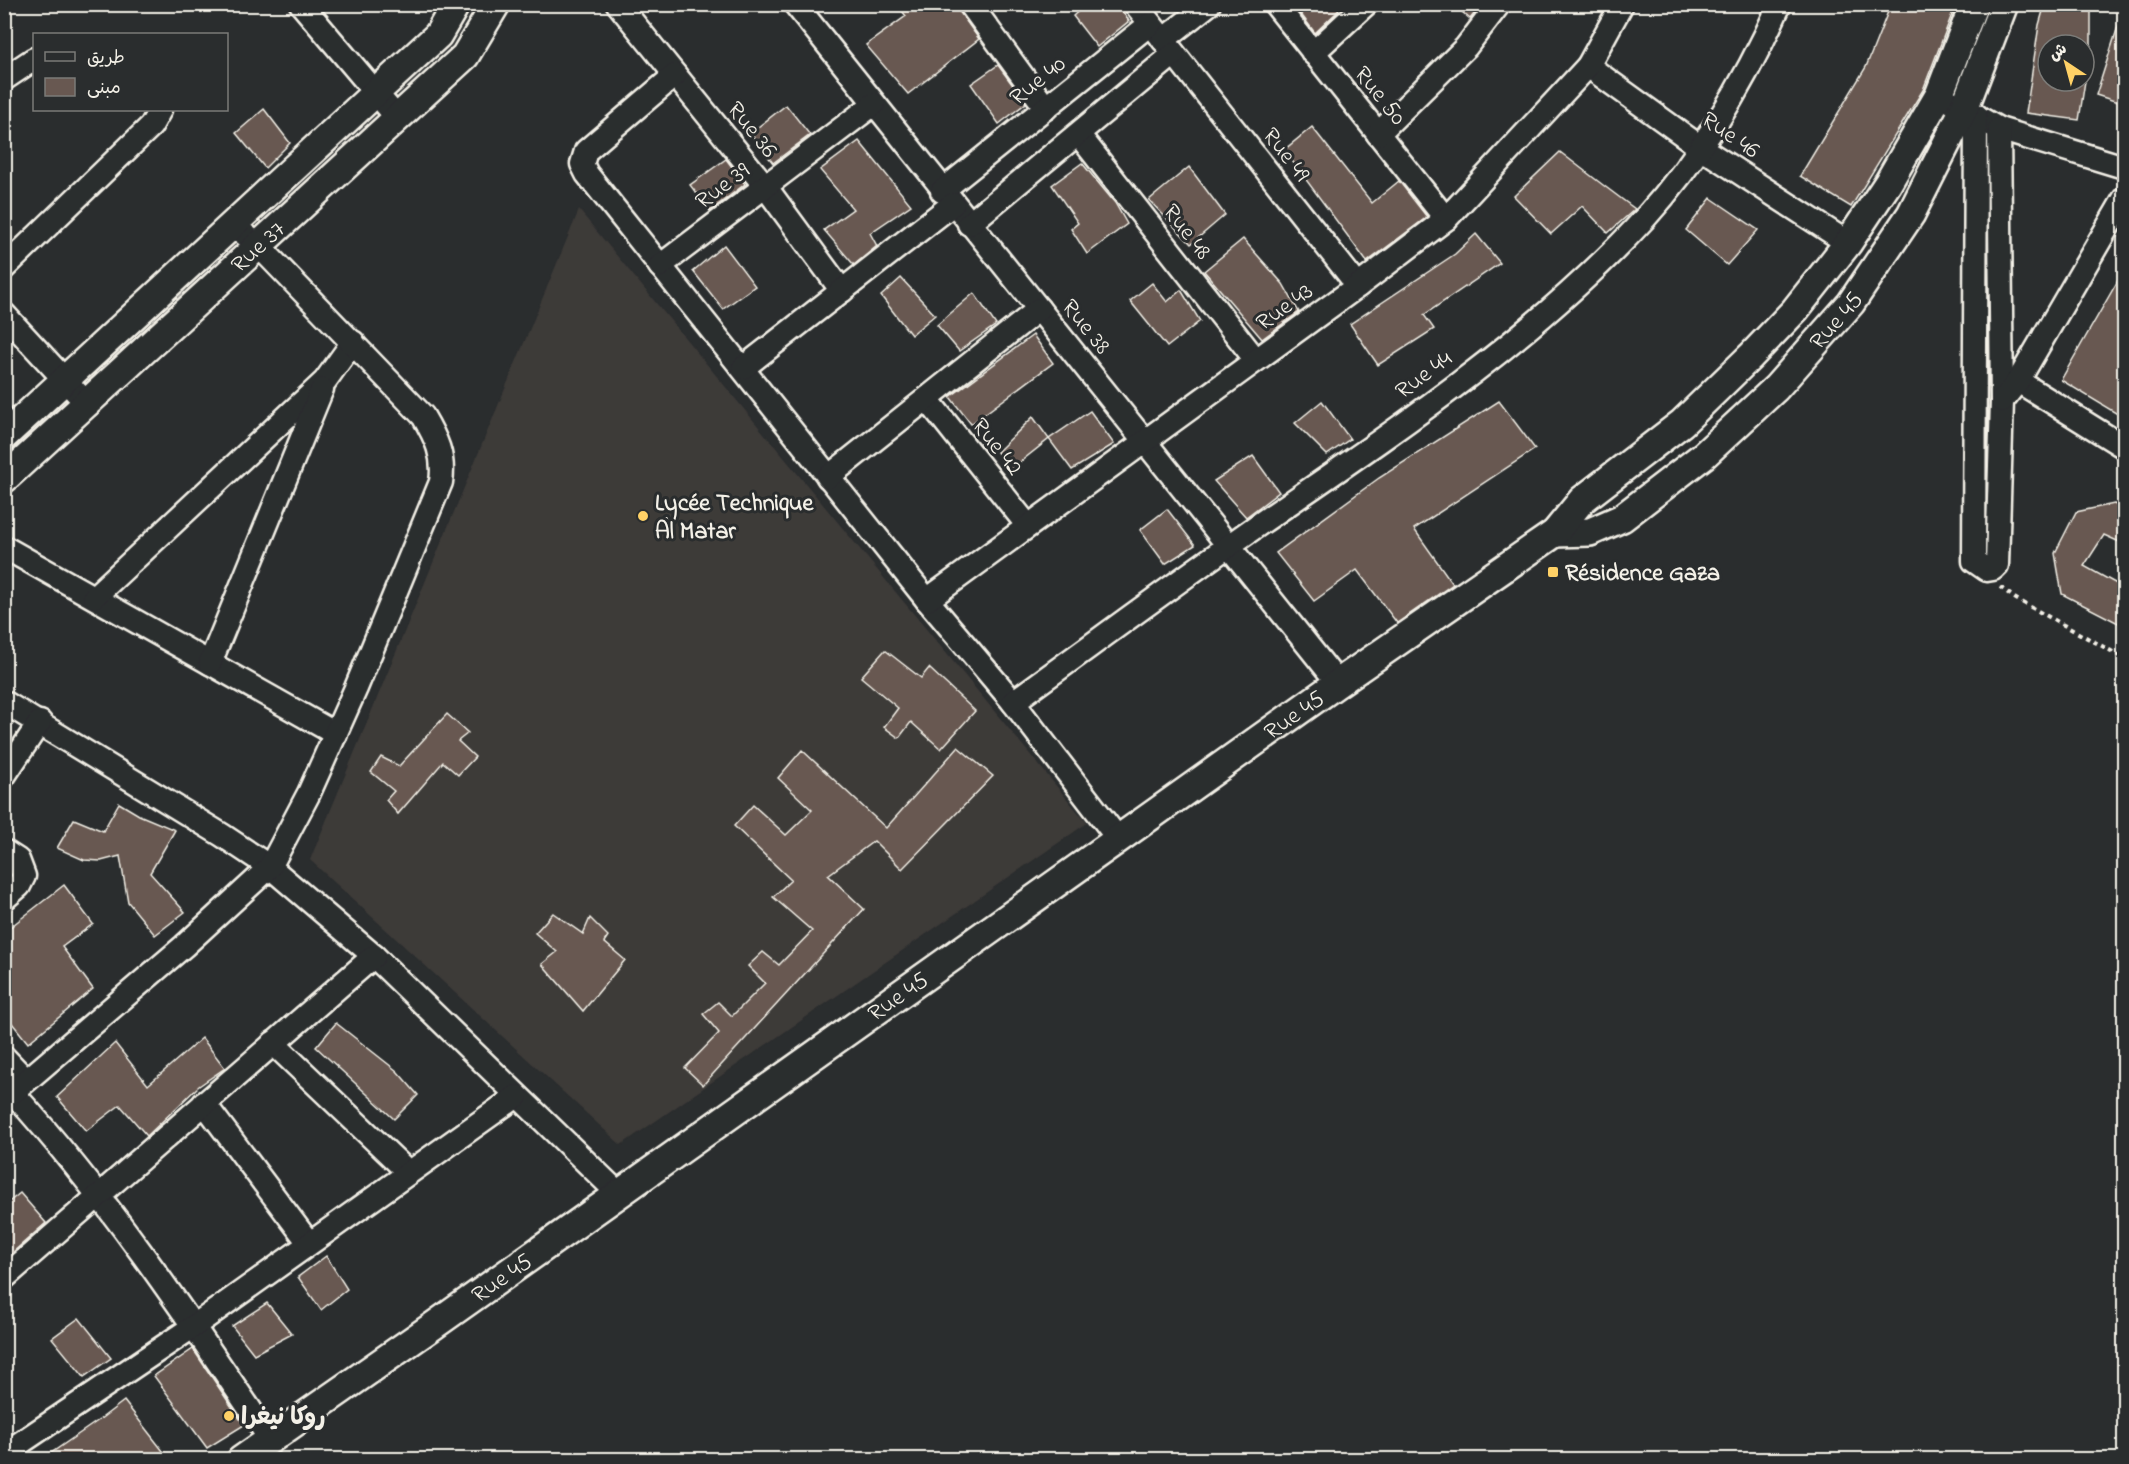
<svg xmlns="http://www.w3.org/2000/svg" width="2129" height="1464" font-family="'Indie Flower','Playpen Sans Arabic',sans-serif">
	<style>
		.built { fill: #3d3a38 }
		.building { fill: #685851; stroke: #f4f1e8; stroke-width: 1.5 }
		.lines { fill: none; stroke-linecap: round; stroke-linejoin: round }
		.minor-casing { stroke: #f4f1e8; stroke-width: 27 }
		.tertiary-casing { stroke: #f4f1e8; stroke-width: 32 }
		.path { stroke: #f4f1e8; stroke-width: 4; stroke-dasharray: 4.5 4.5; stroke-linecap: butt }
		.minor { stroke: #2a2d2e; stroke-width: 22 }
		.tertiary { stroke: #2a2d2e; stroke-width: 27 }
		.poi-dot { fill: #ffd166; stroke: #2a2d2e; stroke-width: 2 }
		.labels { text-anchor: middle; stroke-width: 6; stroke-linejoin: round; paint-order: stroke }
		.street-label { font-size: 24px; fill: #f4f1e8; stroke: #2a2d2e }
		.poi-label { font-size: 24px; font-weight: bold; fill: #f4f1e8; stroke: #2a2d2e; text-anchor: start }
	</style>
	<rect width="100%" height="100%" fill="#2a2d2e"/>
	<filter id="ink" filterUnits="userSpaceOnUse"><feTurbulence type="fractalNoise" baseFrequency=".0167" numOctaves="2"/><feDisplacementMap in="SourceGraphic" scale="12" xChannelSelector="R" yChannelSelector="G"/><feConvolveMatrix kernelMatrix="1 2 1 2 8 2 1 2 1" color-interpolation-filters="sRGB"/></filter>
	<g filter="url(#ink)">
		<path class="built" d="M579,210l508,613 -466,322 -311,-285z"/>
		<g class="building">
			<path d="M897,4h57l25,35 -71,55 -42,-49 40,-29z"/>
			<path d="M1086,4h31l12,17 -32,26 -24,-31z"/>
			<path d="M1311,4h24l4,6 -24,23 -15,-20z"/>
			<path d="M1453,4h29l-12,15z"/>
			<path d="M1891,4h65l-33,86 -72,117 -51,-31 66,-109z"/>
			<path d="M2045,4h46v41h-43v36h37l-6,39 -53,-7 13,-88z"/>
			<path d="M2121,17h3v87l-28,-9z"/>
			<path d="M998,65l28,38 -27,21 -28,-40z"/>
			<path d="M786,105l24,30 -37,28 -20,-26v-6z"/>
			<path d="M264,109l26,34 -25,25 -29,-35z"/>
			<path d="M1312,127l60,76 27,-22 28,36 -60,45 -83,-112z"/>
			<path d="M859,141l52,64 -41,28 7,13 -23,19 -30,-35 29,-21 -33,-39z"/>
			<path d="M1560,152l43,33 32,24 -27,24 -26,-27 -31,28 -37,-38z"/>
			<path d="M726,159l19,25 -35,27 -20,-26z"/>
			<path d="M1082,163l33,40 12,21 -40,30 -16,-25 7,-6 -26,-38z"/>
			<path d="M1189,167l36,48 -34,29 -42,-44z"/>
			<path d="M1711,198l47,32 -31,35 -41,-35z"/>
			<path d="M1476,234l24,29 -76,52 10,14 -56,36 -28,-41 105,-70z"/>
			<path d="M1243,239l40,45 16,28 -37,27 -58,-68z"/>
			<path d="M724,245l31,41 -32,23 -30,-38z"/>
			<path d="M2124,270v148l-63,-38z"/>
			<path d="M901,278l34,37 -24,20 -30,-39z"/>
			<path d="M1152,283l15,19 14,-12 19,31 -33,26 -37,-46z"/>
			<path d="M974,293l22,32 -37,26 -22,-26z"/>
			<path d="M1033,335l20,28 -82,61 -21,-27z"/>
			<path d="M1322,401l28,38 -23,16 -32,-32z"/>
			<path d="M1499,401l36,48 -121,80 39,55 -56,39 -40,-53 -43,31 -38,-48 103,-75z"/>
			<path d="M1090,411l24,33 -42,26 -23,-31z"/>
			<path d="M1033,417l16,22 -39,31 -13,-18z"/>
			<path d="M1253,456l26,36 -33,25 -32,-36z"/>
			<path d="M2114,504l10,5v35l-20,-9 -20,31 40,22v38l-62,-32 -7,-41 21,-41z"/>
			<path d="M1167,509l28,36 -30,19 -25,-34z"/>
			<path d="M885,650l36,28 8,-10 46,43 -34,38 -30,-27 -12,16 -15,-11 14,-19 -37,-31z"/>
			<path d="M447,714l21,19 -10,8 17,16 -17,18 -15,-13 -45,52 -12,-14 8,-9 -23,-19 10,-15 18,9z"/>
			<path d="M958,747l35,29 -91,93 -28,-28 -46,34 36,34 -161,176 -18,-17 34,-35 -16,-19 15,-12 14,14 33,-33 -17,-17 15,-14 16,13 33,-34 -39,-34 18,-17 -57,-54 19,-21 33,30 26,-25 -34,-32 24,-28 84,78z"/>
			<path d="M119,803l20,12 36,15 -25,43 35,39 -30,23 -27,-33 -8,-46 -19,5 -17,-1 -27,-12 17,-29 29,12z"/>
			<path d="M64,885l29,39 -31,23 31,42 -65,54 -24,-30v-81z"/>
			<path d="M553,913l30,21 7,-16 18,18 -4,6 21,18 -42,51 -41,-47 15,-12 -22,-19z"/>
			<path d="M336,1023l61,48 21,24 -24,24 -78,-72z"/>
			<path d="M202,1038l23,30 -26,18 -52,50 -27,-31 -34,26 -29,-34 58,-54 33,42z"/>
			<path d="M20,1193l26,30 -42,37v-54z"/>
			<path d="M326,1256l21,33 -26,21 -23,-33z"/>
			<path d="M267,1303l25,31 -38,20 -22,-28z"/>
			<path d="M79,1318l32,40 -27,19 -32,-39z"/>
			<path d="M193,1349l51,76 -37,23 -53,-72z"/>
			<path d="M124,1401l46,59h-129l58,-40z"/>
		</g>
		<g class="lines">
			<g class="minor-casing">
				<g id="minor">
					<path d="M301,4l97,115"/>
					<path d="M618,4l147,182 77,105"/>
					<path d="M795,4l543,679"/>
					<path d="M970,4l76,104"/>
					<path d="M1135,4l223,282"/>
					<path d="M1275,4l171,215"/>
					<path d="M1163,40l46,-36"/>
					<path d="M1313,53l53,-49"/>
					<path d="M1588,66l112,81 148,96"/>
					<path d="M675,75l-89,76 -4,13 5,10 340,426 86,102 106,138"/>
					<path d="M4,79l30,-20"/>
					<path d="M1939,95l60,34 125,38"/>
					<path d="M1976,115l-2,446 13,9 6,-1 4,-4 5,-164 -3,-272"/>
					<path d="M1378,134l88,-87 33,-43"/>
					<path d="M1079,135l177,225"/>
					<path d="M942,191l208,-167"/>
					<path d="M969,224l205,-170"/>
					<path d="M660,266l214,-162"/>
					<path d="M4,268l147,-142 9,-16"/>
					<path d="M4,314l84,91"/>
					<path d="M743,368l210,-164"/>
					<path d="M2018,381l106,66"/>
					<path d="M927,399l101,127"/>
					<path d="M2002,401l16,-20 106,-182"/>
					<path d="M828,477l211,-168"/>
					<path d="M4,547l332,187"/>
					<path d="M94,597l231,-216 28,-39"/>
					<path d="M927,600l431,-314 88,-67 142,-153 34,-62"/>
					<path d="M210,663l112,-274"/>
					<path d="M4,702l218,133 48,32 104,89 245,238"/>
					<path d="M1013,702c83,-60 165,-121 248,-179 134,-92 274,-185 384,-305 56,-62 101,-138 135,-214"/>
					<path d="M4,776l36,-54"/>
					<path d="M4,851l14,9 6,16 -5,10 -15,13"/>
					<path d="M273,1043l135,129"/>
					<path d="M4,1057l22,23"/>
					<path d="M13,1093c97,107 176,226 257,346"/>
					<path d="M4,1100l180,-154 86,-79 39,-74 47,-105 85,-206c4,-26 -5,-44 -18,-66l-165,-171 -24,-19"/>
					<path d="M204,1103l105,140"/>
					<path d="M4,1278l370,-322"/>
					<path d="M4,1454l190,-128 323,-230"/>
				</g>
			</g>
			<g class="tertiary-casing">
				<g id="tertiary">
					<path d="M4,436l434,-401 18,-31"/>
					<path id="s1" d="M4,479l461,-423 31,-52"/>
					<path id="s2" d="M1555,533l35,-1 32,-14 82,-63 72,-67 75,-85 60,-89 53,-105 40,-105"/>
					<path id="s3" d="M241,1460l192,-134 905,-643 217,-150 27,-33 100,-77 69,-67 44,-46 53,-67 40,-60 51,-88 35,-91"/>
				</g>
			</g>
			<path class="path" d="M2000,587l16,12 108,59"/>
			<use href="#minor" class="minor"/>
			<use href="#tertiary" class="tertiary"/>
		</g>
	</g>
	<g class="poi-dot">
		<circle cx="643" cy="516" r="6"/>
		<rect x="1547" y="566" width="12" height="12" rx="3"/>
		<circle cx="229" cy="1416" r="6"/>
	</g>
	<g class="labels">
		<g class="street-label">
			<text transform="translate(1037 80) rotate(-39)" y="8">Rue 40</text>
			<text transform="translate(1381 95) rotate(51)" y="8">Rue 50</text>
			<text transform="translate(753 129) rotate(51)" y="8">Rue 36</text>
			<text transform="translate(1731 134) rotate(34)" y="8">Rue 46</text>
			<text transform="translate(1287 154) rotate(52)" y="8">Rue 49</text>
			<text transform="translate(722 185) rotate(-37)" y="8">Rue 39</text>
			<text transform="translate(1188 231) rotate(52)" y="8">Rue 48</text>
			<text dy="8" stroke="none"><textPath href="#s1" startOffset="344">Rue 37</textPath></text>
			<text transform="translate(1284 306) rotate(-36)" y="8">Rue 43</text>
			<text dy="8" stroke="none"><textPath href="#s2" startOffset="362">Rue 45</textPath></text>
			<text transform="translate(1087 326) rotate(51)" y="8">Rue 38</text>
			<text transform="translate(1423 374) rotate(-37)" y="8">Rue 44</text>
			<text transform="translate(998 446) rotate(51)" y="8">Rue 42</text>
			<text dy="8" stroke="none"><textPath href="#s3" startOffset="1290">Rue 45</textPath></text>
			<text dy="8" stroke="none"><textPath href="#s3" startOffset="804">Rue 45</textPath></text>
			<text dy="8" stroke="none"><textPath href="#s3" startOffset="318">Rue 45</textPath></text>
		</g>
		<g class="poi-label">
			<text x="655" y="510">Lycée Technique<tspan x="655" dy="28">Al Matar</tspan></text>
			<text x="1565" y="580">Résidence Gaza</text>
			<text x="241" y="1424">روكا نيغرا</text>
		</g>
	</g>
	<rect width="2129" height="1464" fill="none" stroke="#2a2d2e" stroke-width="24"/>
	<rect x="12" y="12" width="2105" height="1440" fill="none" stroke="#f4f1e8" stroke-width="2" filter="url(#ink)"/>
	<rect x="33" y="33" width="195" height="78" fill="#2a2d2e" stroke="#7b7b78" stroke-width="1.5"/>
	<rect x="45" y="52" width="30" height="9" fill="#2a2d2e" stroke="#7b7b78" stroke-width="1.5"/>
	<text x="87" y="63" font-size="18" fill="#f4f1e8">طريق</text>
	<rect x="45" y="78" width="30" height="18" fill="#685851" stroke="#7b7b78" stroke-width="1.5"/>
	<text x="87" y="93" font-size="18" fill="#f4f1e8">مبنى</text>
	<g transform="translate(2066 63) rotate(324)"><circle r="28" fill="#2a2d2e" stroke="#7b7b78" stroke-width="1.5"/>
	<path d="M0-4.5L10 22L0 15L-10 22Z" fill="#ffd166"/>
	<text y="-9" font-size="16" font-weight="bold" text-anchor="middle" fill="#f4f1e8">ش</text>
	</g>
</svg>
